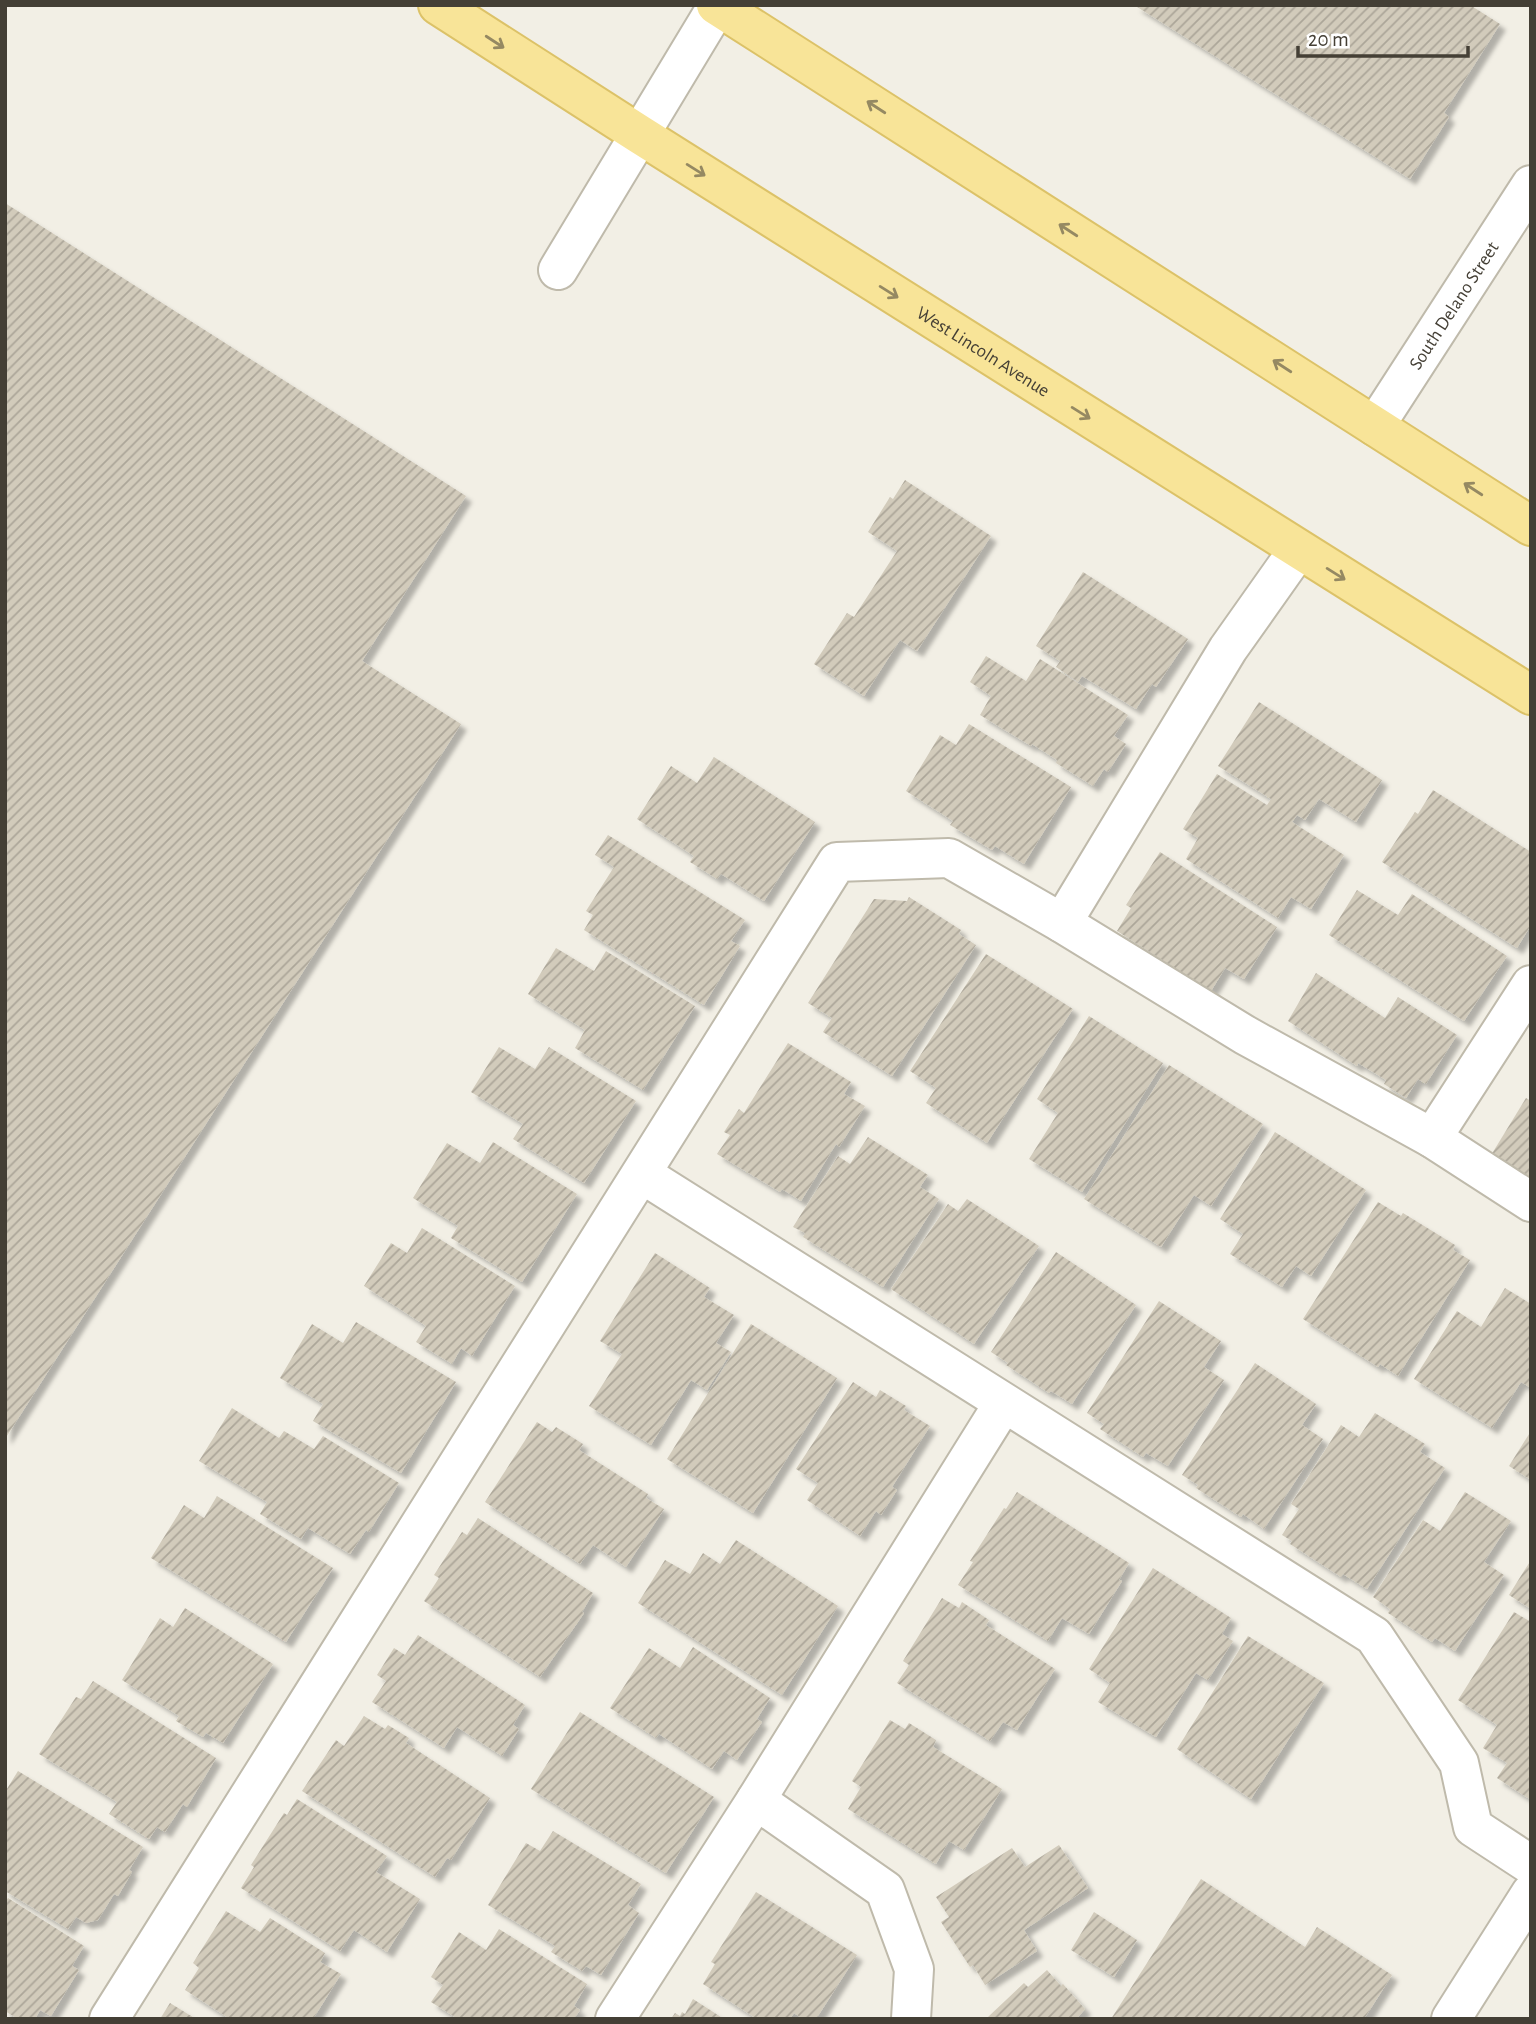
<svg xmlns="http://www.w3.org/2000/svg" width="1536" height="2024" font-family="'Alegreya Sans',sans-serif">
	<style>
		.building { fill: url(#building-hatch); filter: url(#shadow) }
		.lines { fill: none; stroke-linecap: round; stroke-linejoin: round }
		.minor-casing { stroke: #bfbaab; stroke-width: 42 }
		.major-casing { stroke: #dcc268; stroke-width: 42 }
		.minor { stroke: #fff; stroke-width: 38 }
		.major { stroke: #f8e498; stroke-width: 38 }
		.oneway { stroke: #958962 }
		.labels { text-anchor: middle; stroke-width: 6; stroke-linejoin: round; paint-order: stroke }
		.street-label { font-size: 19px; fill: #443f35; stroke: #fff }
	</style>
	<defs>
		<pattern id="building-hatch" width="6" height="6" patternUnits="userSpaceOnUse" patternTransform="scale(1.75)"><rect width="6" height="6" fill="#d2cbbb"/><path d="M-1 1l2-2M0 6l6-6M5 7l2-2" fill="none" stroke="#aca699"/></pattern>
		<filter id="shadow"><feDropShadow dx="6" dy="6" stdDeviation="2" flood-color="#0004"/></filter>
	</defs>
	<rect width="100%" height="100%" fill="#f2efe5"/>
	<g class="building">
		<path d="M1134,5h336l30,19 -56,89 5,4 -39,62z"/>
		<path d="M5,203l461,293 -104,165 99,63 -456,715z"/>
		<path d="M905,480l86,56 -74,115 -17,-11 -36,56 -50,-32 33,-51 7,4 43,-66 -29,-19 22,-35 3,2z"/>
		<path d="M1083,572l105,67 -32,48 -4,-3 -16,25 -54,-33 -4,6 -22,-15 4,-6 -24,-15z"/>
		<path d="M986,656l40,25 14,-22 88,56 -14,21 12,8 -18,28 -4,-3 -11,17 -37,-23 1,-3 -25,-16 -1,2 -51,-31 11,-19 -21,-14z"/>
		<path d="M1259,702l123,78 -26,42 -37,-23 -14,21 -8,-5 -5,7 52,33 -33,54 -20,-12 -13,21 -92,-59 12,-21 -15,-9 34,-55 50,31 4,-6 -53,-33z"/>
		<path d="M969,724l102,63 -47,77 -29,-18 -3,4 -42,-25 3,-4 -47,-30 34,-56 16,10z"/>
		<path d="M714,757l101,65 -51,79 -43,-27 -4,5 -27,-17 4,-6 -57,-37 34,-53 26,17z"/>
		<path d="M1433,790l98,62v73l-14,23 -135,-86 33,-50 3,2z"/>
		<path d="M608,835l137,85 -14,21 9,5 -36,59 -120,-75 9,-15 -7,-4 28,-44 -19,-12z"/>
		<path d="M1160,852l117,75 -33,52 -19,-11 -14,23 -94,-60 14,-23 -5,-3z"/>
		<path d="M1357,890l41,25 14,-21 95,62 -43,65 -135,-86z"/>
		<path d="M909,897l52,33 -2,4 17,11 -84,131 -69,-44 9,-14 -24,-15 66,-104 33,2z"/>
		<path d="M556,948l38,23 12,-20 89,55 -52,84 -68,-42 10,-18 -57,-36z"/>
		<path d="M986,954l87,55 -86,134 -61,-40 10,-15 -26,-17z"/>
		<path d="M1316,973l69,45 13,-21 59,38 -31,49 -8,-5 -12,19 -22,-14 2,-4 -28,-17 -1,3 -69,-45z"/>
		<path d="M1089,1016l74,47 -81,129 -53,-33 29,-46 -21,-14z"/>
		<path d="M788,1043l63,39 -7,12 21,12 -26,41 -3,-3 -35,57 -19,-12 -2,3 -63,-38 13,-19 -6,-3 15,-23 5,4z"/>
		<path d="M499,1047l36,22 14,-22 87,54 -52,82 -71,-44 10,-15 -52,-32z"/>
		<path d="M1169,1065l94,59 -52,82 -17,-11 -33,52 -77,-48z"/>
		<path d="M1526,1098l5,3v92l-46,-28z"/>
		<path d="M1275,1132l91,58 -55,86 -15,-10 -14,21 -52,-33 13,-20 -23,-15z"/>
		<path d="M868,1137l60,38 -8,12 19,12 -56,88 -80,-50 2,-4 -12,-6 45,-71 12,8z"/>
		<path d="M493,1142l84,52 -55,88 -71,-44 7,-12 -45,-28 34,-55 33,20z"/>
		<path d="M967,1199l72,47 -65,98 -83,-55 57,-85 10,7z"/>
		<path d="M1378,1202l23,14 2,-3 52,32 -2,5 17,10 -72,116 -18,-12 -2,3 -75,-48z"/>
		<path d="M422,1228l93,58 -43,70 -11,-8 -9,16 -36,-22 10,-16 -62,-40 27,-43 16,10z"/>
		<path d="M1056,1252l80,53 -64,99 -21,-13 -2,2 -43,-28 2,-2 -17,-11z"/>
		<path d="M655,1253l55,35 -6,9 30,18 -18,28 15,9 -24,38 -16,-10 -40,65 -62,-39 33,-52 -22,-13z"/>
		<path d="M1505,1288l26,16v84l-10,-6 -29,46 -78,-49 43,-68 24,16z"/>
		<path d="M1159,1301l62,40 -17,26 20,13 -56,86 -22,-13 -3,4 -43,-28 4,-5 -17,-11z"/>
		<path d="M356,1322l100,60 -55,91 -88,-52 10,-17 -43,-26 32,-54 31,19z"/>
		<path d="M751,1324l86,54 -84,135 -86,-54z"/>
		<path d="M1255,1363l61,41 -14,21 21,14 -59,90 -21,-15 -2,3 -45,-29 2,-3 -16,-10z"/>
		<path d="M853,1382l23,15 4,-7 26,16 -2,4 26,16 -38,61 5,3 -16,25 -5,-4 -16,25 -53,-36 11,-17 -22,-14z"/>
		<path d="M232,1408l47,30 5,-7 30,18 9,-13 76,47 -30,49 -3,-2 -16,24 -42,-26 -7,11 -41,-25 7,-12 -68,-41z"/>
		<path d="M1375,1413l50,31 -5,8 25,16 -78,121 -24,-15 -2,3 -51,-33 2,-3 -10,-6 17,-26 -8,-5 50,-79 18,12z"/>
		<path d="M537,1422l15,10 4,-5 27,17 -4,6 69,44 -2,4 18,11 -38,58 -33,-22 -13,19 -95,-62z"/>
		<path d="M1531,1431v49l-22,-14z"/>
		<path d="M1017,1492l112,71 -10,17 3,1 -33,53 -27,-16 -14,23 -90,-56 15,-23 -3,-1 34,-53 2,1z"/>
		<path d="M1465,1492l46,29 -27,41 20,13 -49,76 -20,-13 -3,4 -44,-29 2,-4 -17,-12 50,-77 17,11z"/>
		<path d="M217,1496l116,72 -47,74 -135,-84 33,-53 20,13z"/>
		<path d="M478,1518l115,75 -11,19 2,1 -44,64 -116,-76 15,-23 -5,-3 28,-43 5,3z"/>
		<path d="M736,1540l102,66 -56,89 -144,-92 27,-43 25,14 13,-21 17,11z"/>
		<path d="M1531,1560v49l-22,-14z"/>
		<path d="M1153,1568l78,50 -9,16 11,7 -25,39 -12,-7 -40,64 -58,-35 12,-19 -21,-14z"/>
		<path d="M942,1598l17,10 3,-6 27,18 -3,5 69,44 -38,61 -14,-8 -13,19 -93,-58 12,-18 -6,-4z"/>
		<path d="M185,1608l88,56 -50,79 -17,-10 -3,4 -27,-16 3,-5 -57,-36 38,-62 13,9z"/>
		<path d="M1514,1612l17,10v178l-34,-22 10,-15 -24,-15 14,-23 -39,-25z"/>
		<path d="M418,1635l107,70 -12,20 6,4 -17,27 -45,-29 -13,21 -72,-46 14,-21 -9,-6 17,-27 11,7z"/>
		<path d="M1248,1636l76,47 -73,116 -74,-50z"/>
		<path d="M693,1647l77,51 -13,21 5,3 -25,38 -13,-9 -12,18 -53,-35 -3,4 -46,-30 39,-60 31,20z"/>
		<path d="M93,1681l123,77 -29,49 -4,-3 -18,28 -8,-5 -8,12 -40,-25 8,-12 -78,-48 37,-57 5,2z"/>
		<path d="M580,1712l134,85 -48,76 -135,-84z"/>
		<path d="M364,1716l21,13 3,-4 21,13 -3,5 84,55 -39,62 -4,-2 -12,19 -133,-86 34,-51 8,6z"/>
		<path d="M890,1720l15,9 4,-6 27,17 -3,7 69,42 -38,61 -15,-9 -13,23 -88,-55 13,-22 -9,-6z"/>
		<path d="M18,1771l125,76 -14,23 3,2 -14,24 -4,-2 -16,26 -12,3 -10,-6 -8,12 -63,-38v-99z"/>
		<path d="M297,1799l90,57 -11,16 44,27 -33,53 -33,-22 -14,21 -99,-63 13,-21 -3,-2 33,-52 3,2z"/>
		<path d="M553,1831l88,53 -13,21 11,8 -38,62 -15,-9 -4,5 -31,-19 4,-6 -67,-41 38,-62 14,8z"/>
		<path d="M1059,1845l29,43 -64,42 13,21 -52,34 -12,-20 -3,2 -29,-45 8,-5 -13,-20 76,-49 13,19z"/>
		<path d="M1201,1879l104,68 12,-20 75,48 -28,44h-253z"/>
		<path d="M756,1892l101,63 -41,64h-13l-9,-6 -4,6h-33l-54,-35 12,-20 -4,-2z"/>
		<path d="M8,1898l76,48 -12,20 7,4 -28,46 -11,-6 -5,9h-17l-13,-8v-109z"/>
		<path d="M226,1911l34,21 10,-14 55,35 -5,9 21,12 -28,45h-83l-45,-29 14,-22 -6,-5z"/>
		<path d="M1094,1912l43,28 -23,37 -43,-27z"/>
		<path d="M499,1929l88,55 -13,22 6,4 -6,9h-116l-27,-17 12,-17 -12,-8 28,-45 27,18z"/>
		<path d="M1047,1970l14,16 2,-2 22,25 -7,8 1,2h-89l-2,-2 36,-34 4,4z"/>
		<path d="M693,1999l31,20h-53l4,-6 5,3 2,-4 3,2z"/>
		<path d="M170,2003l26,16h-36z"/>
	</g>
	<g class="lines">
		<g class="minor-casing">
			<g id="minor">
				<path d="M558,270l160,-265"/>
				<path id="s1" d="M1375,426l156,-241"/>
				<path d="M1062,923l166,-274 70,-99"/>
				<path d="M1432,1138l99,-153"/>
				<path d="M642,1174l732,462 85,127 14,64 58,38"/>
				<path d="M756,1800l129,90 29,79 -3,50"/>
				<path d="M109,2019l728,-1157 112,-4 113,65 183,112 187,103 99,64"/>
				<path d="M615,2019l141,-219 247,-396"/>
				<path d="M1451,2019l80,-126"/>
			</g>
		</g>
		<g class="major-casing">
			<g id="major">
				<path id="s2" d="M438,5l201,129 892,561"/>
				<path d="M716,5l815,521"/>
			</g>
		</g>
		<use href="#minor" class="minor"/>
		<use href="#major" class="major"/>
	</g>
	<defs><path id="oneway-shaft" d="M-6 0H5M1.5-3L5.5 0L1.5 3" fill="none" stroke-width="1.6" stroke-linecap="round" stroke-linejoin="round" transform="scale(1.75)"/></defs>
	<g class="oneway">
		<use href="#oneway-shaft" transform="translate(495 42) rotate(33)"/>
		<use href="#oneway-shaft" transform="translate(876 107) rotate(-147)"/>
		<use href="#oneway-shaft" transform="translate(696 170) rotate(32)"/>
		<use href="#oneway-shaft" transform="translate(1068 230) rotate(-147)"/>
		<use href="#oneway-shaft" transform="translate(889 292) rotate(32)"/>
		<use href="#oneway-shaft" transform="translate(1282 366) rotate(-147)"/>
		<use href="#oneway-shaft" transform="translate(1081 413) rotate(32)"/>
		<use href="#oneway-shaft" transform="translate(1473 489) rotate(-147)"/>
		<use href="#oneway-shaft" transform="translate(1336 574) rotate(32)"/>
	</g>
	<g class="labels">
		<g class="street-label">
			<text dy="7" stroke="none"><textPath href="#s1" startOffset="144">South Delano Street</textPath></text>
			<text dy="7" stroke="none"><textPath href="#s2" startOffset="646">West Lincoln Avenue</textPath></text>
		</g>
	</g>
	<rect width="1536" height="2024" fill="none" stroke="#443f35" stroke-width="14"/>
	<path d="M1298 46v10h170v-10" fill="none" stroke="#443f35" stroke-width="3.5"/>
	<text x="1308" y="46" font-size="21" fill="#443f35" stroke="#ffffff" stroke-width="5" paint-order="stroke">20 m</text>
</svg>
